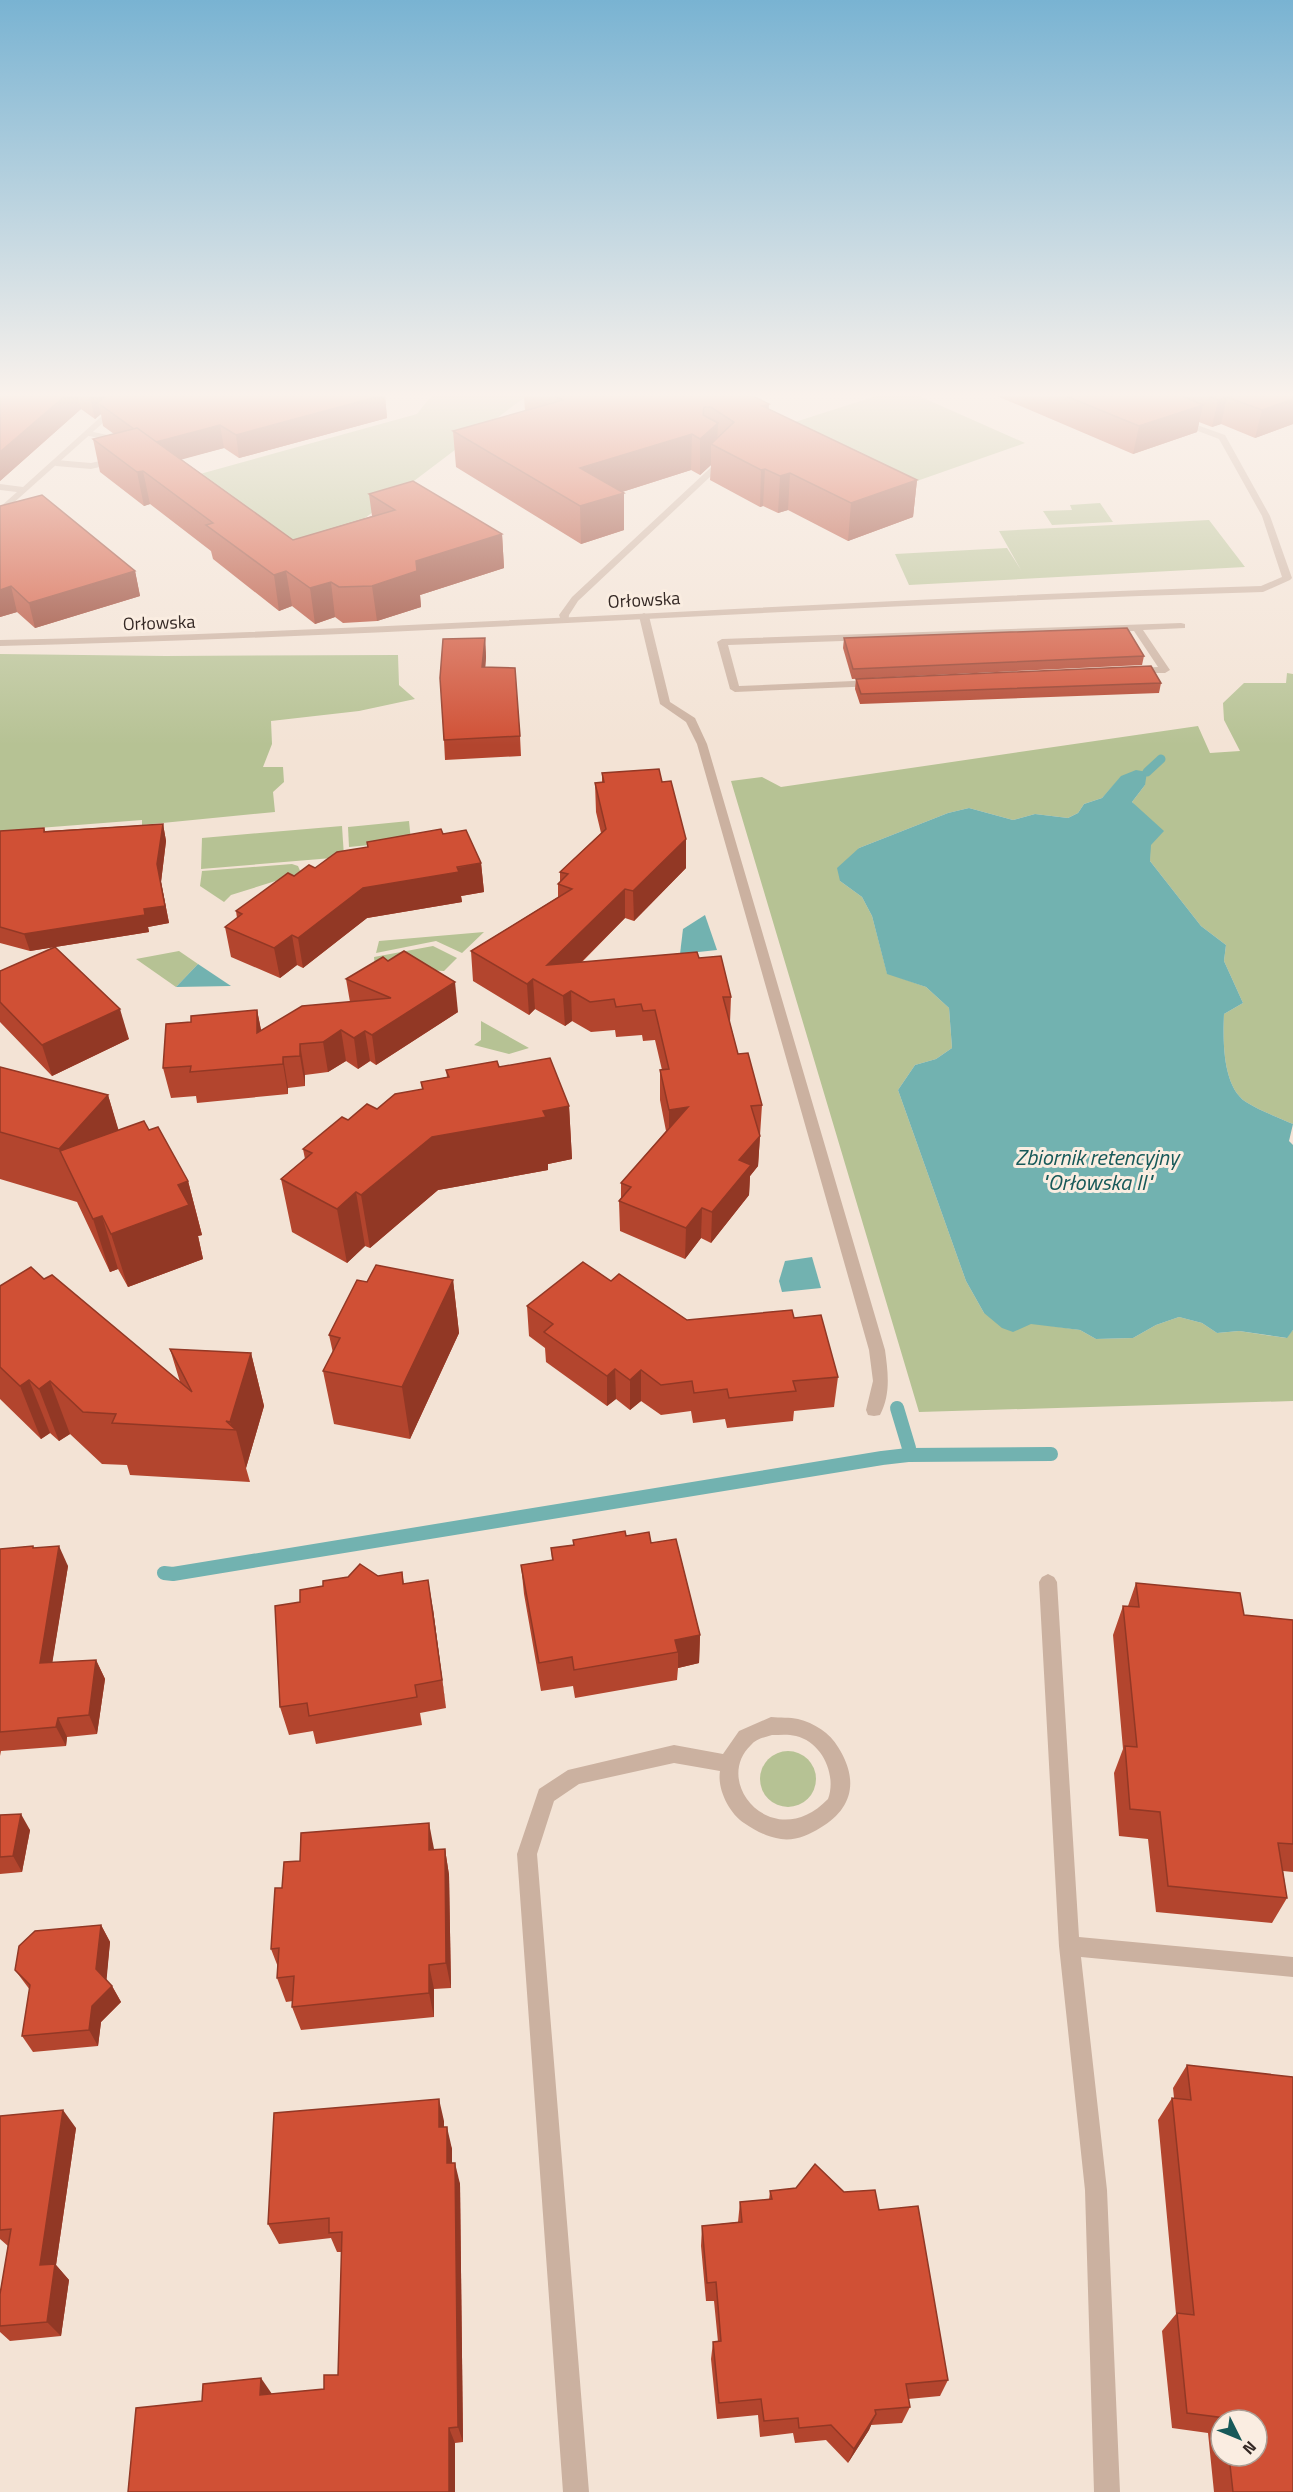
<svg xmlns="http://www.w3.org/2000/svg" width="1293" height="2492" font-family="'Titillium Web',sans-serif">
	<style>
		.green { fill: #b6c294 }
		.water { fill: #72b2b0 }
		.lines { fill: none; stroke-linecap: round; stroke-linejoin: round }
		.stream-far1 { stroke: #72b2b0; stroke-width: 9 }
		.stream { stroke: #72b2b0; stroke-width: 14 }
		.service { fill: #cbb1a0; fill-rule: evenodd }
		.minor { fill: #cbb1a0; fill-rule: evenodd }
		.wall { fill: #b3452e; fill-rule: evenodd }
		.shaded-wall { fill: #923825 }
		.building { fill: #d05035; stroke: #923825; stroke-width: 1.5 }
		.labels { text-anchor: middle; stroke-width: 6; stroke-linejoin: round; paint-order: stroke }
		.far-street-label { font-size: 18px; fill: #342824; stroke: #faede1 }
		.water-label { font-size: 22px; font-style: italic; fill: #175959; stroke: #faede1 }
	</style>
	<rect width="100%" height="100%" fill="#f3e3d5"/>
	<g class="green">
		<path d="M431,396h95l-182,138 -60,19 -102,-74 235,-65z"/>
		<path d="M876,396h43l106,47 -148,52 -110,-64z"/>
		<path d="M1100,503l13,19 -61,3 -9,-14 29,-1 -2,-5z"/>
		<path d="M1209,520l36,47 -336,18 -14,-31 112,-6 14,22 -22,-39z"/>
		<path d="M0,654l165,2 233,-1 1,30 16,14 -56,12 -88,10 1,23 -9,23h20l1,15 -11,10 2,20 -133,13v-5l-142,11z"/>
		<path d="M1287,673l6,1v450c-15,-7 -33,-13 -47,-22 -24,-16 -23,-63 -22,-88l19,-11 -19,-42 2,-16 -25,-19 -51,-65c1,-21 -3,-43 -18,-59l13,-17 -23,-9 -20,22 -18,6 -6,9 -10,5 -33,-4 -22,6 -44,-12 -21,5 -89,35 -19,33 22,16 10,19 15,57 39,14 23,21 3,40 -16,11 -21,6 -17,25 68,191 18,32 47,10 49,7 16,9 37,-1 23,-13 23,-8 23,6 15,10 22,-2 47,7 7,-8v71l-374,11 -188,-631 31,-4 19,10 417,-61 12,27 30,-2 -16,-31 -1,-17 21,-20h42z"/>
		<path d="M409,821l2,20 -62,6 -1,-20z"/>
		<path d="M342,826l2,31 -143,12 1,-31z"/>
		<path d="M292,864l6,2 3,7 -70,22 -7,7 -24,-16 2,-15z"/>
		<path d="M484,932l-22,21 -26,-12 -60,12 3,-12z"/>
		<path d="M433,946l24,12 -13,13 -69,-4 -1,-10z"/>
		<path d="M179,951l19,13 -22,23 -40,-28z"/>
		<path d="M481,1021l48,27 -20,6 -35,-9 7,-5z"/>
		<circle cx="788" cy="1779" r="28"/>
	</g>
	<g class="water">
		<path d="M1136,770l11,2 -2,13 -13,17 32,29 -13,14 -1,16 51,65 25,19 -2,16 19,42 -19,11c-1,25 -2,72 22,88 14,9 32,15 47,22l-4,17 4,4v185l-6,8 -48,-7 -22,2 -15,-10 -23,-6 -23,8 -23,13 -37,1 -16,-9 -49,-6 -18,8 -11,-4 -18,-15 -18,-32 -68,-191 17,-25 21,-6 16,-11 -3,-40 -23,-21 -39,-13 -15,-58 -10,-19 -22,-16 -3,-13 22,-20 89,-35 21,-5 44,12 22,-6 33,4 10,-5 6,-9 18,-6 19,-22z"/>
		<path d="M705,915l12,35 -37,4 3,-25z"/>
		<path d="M198,964l33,22 -55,1z"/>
		<path d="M812,1257l9,31 -39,4 -3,-11 6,-20z"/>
	</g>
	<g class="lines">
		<path class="stream-far1" d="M1147,772l14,-13"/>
		<g class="stream">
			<path d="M897,1408l12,40 -1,7"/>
			<path d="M164,1573l9,1 709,-116 26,-3 143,-1"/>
		</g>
		<g class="service">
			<path d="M88,431l25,5 11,11 -7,2 -10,-9 -22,-5 -1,-2z"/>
			<path d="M118,457l4,3 -1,2 -30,7 -35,-3 -4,-3 4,-3 35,3z"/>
			<path d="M721,458l7,2 -150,141 -9,14 -1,8h-6l-3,-8 13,-18z"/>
			<path d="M644,613l5,3 21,86 25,16 12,26 178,606c3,22 6,44 -5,65l-6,1 -6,-1 -2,-5 7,-29 -4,-31 -172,-606 -11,-22 -26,-18 -21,-88z"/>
			<path d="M1181,623l4,1v4l-42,2 27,40 -5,3h-35l-1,-2 5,-3 24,-1 -24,-36 -406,14 11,41 137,-6 5,3 -5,3 -141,6 -5,-3 -13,-47 5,-3z"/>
			<path d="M1048,1574l6,3 3,5 22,355 214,20v20l-212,-20 26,233 13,302h-26l-9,-302 -26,-244 -20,-364 3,-5z"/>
			<path d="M771,1717c9,1 19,0 27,2 16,4 32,14 40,28 21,33 15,62 -18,81 -11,7 -25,13 -39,11 -14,-2 -25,-8 -37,-16 -15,-10 -27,-34 -24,-52l-46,-8 -95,21 -25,17 -17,53 52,638h-26l-46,-638 22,-65 29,-19 106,-25 49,9 16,-23zM772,1735c8,0 16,-1 24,1 26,6 41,39 32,63 -54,56 -117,-16 -77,-54 5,-6 14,-8 21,-10z"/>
		</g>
		<g class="minor">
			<path d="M124,396h9l-133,119v-8l17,-15 -17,-2v-6l23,3z"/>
			<path d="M1180,419l45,16 45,81 22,62 -2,2 -27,12c-421,12 -842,44 -1263,54v-6c421,-10 841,-41 1261,-54l21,-9 -20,-61 -43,-77 -42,-16 -1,-2z"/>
		</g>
	</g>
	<g class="wall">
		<path d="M0,396h385l2,22 -148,40 -15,-10 -43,11 112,81 79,-24 -3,-22 133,40 2,34 -84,27 1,12 -44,14 -34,2 -8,-6 -20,7 -23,-18 -13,5 -66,-52 -2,-8 -61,-47 -6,2 -44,-34 -7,-33 21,-5 -11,-8 -2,-12 -6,5 -14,-10 -81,72z"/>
		<path d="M524,396h229l16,13 148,71 -4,37 -65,24 -60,-31 -10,3 -15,-7 -3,1 -50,-27 1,-15 -11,10 -9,-5 -69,22 2,38 -43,14 -125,-77 -3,-36 72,-20z"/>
		<path d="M997,396h296v28l-38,14 -34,-14 -9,3 -13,-5 -2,10 -64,22z"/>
		<path d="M0,506l135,65 5,25 -105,32 -18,-16 -17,5z"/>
		<path d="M485,638l1,19 -1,10 35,69 1,20 -76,4 -1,-20z"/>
		<path d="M844,638l300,18 -2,9 -290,14 -9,-31z"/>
		<path d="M856,679l305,4 -2,10 -299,11 -5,-15z"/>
		<path d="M602,773l60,9 24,57v29l-52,53 -9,-3 -43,44 117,-4 32,39 -1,26 8,31 24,51 -4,61 -8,10 -1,19 -38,48 -10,-5 -16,21 -65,-28 -1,-30 2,-3v-15l45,-52 -6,-31v-30h2l-7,-30 -12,1 -1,-6 -26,2 -1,-7 -24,2 -19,-11 -7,5 -30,-17 -6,6 -56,-34 -2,-30 87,-54v-13l2,-2v-10l41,-39 -5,-21 -1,-29 7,-1z"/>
		<path d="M163,824l3,17 -5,41 8,41 -21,4 1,5 -94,15 74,92 -77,37 -52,-54v-51l55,-24 -25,4 -30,-8v-112l44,-3 1,3z"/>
		<path d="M443,834l38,29 3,29 -23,4 1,6 -95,16 -64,50 -6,-3 -17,13 -49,-21 -6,-30 12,-9 -1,-7 58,-35 74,-29 -1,-5z"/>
		<path d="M346,979l112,33 -82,53 -6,-4 -12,8 -12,-8 -18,11 -23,3v11l-17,2v6l-91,9 -1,-7 -25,2 -8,-30 94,-58 4,20 89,-28z"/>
		<path d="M0,1067l108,28 10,35h31l39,51 14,54 -4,1 5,23 -75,28 -10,-18 -8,3 -33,-70 -77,-23z"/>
		<path d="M499,1067l70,39 3,53 -24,5v6l-110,20 -68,58 -5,-2 -18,17 -55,-31 -11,-53 24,-20 -2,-10 45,-29 29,-11 45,-20 -1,-7 26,-5 -1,-7z"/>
		<path d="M44,1279l136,103 -10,-33 81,4 13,53 -18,62 4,14 -120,-7 -3,-10 -25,-1 -32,-30 -11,7 -9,-8 -9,6 -41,-40v-113z"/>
		<path d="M453,1280l6,53 -49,106 -76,-15 -11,-53 10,-18 -4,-18z"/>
		<path d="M611,1281l76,39 107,-2 44,59 -4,30 -40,4 -1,10 -66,7 -2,-9 -32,4 -2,-12 -30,4 -20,-14 -11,9 -14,-11 -9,7 -61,-44 -1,-14 -16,-12 -2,-30z"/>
		<path d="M626,1536l25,7 49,92 -1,28 -21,5 -1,12 -102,18 -2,-12 -32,5 -17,-97 -3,-29 31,-5 -1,-12 22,-3v-5z"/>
		<path d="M33,1546l1,2 34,18 -16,97 44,-3 9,19 -8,55 -30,3 -1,9 -65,5 -1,5v-207z"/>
		<path d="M402,1572l2,12 29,25 13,99 -26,5 2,12 -106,19 -3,-13 -24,4 -9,-28 20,-105 78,-26z"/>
		<path d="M1136,1583l108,32 49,5v252l-10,-1 4,27 -15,25 -116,-11 -8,-73 -29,-3 -5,-63 9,-24 -10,-114 10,-29h5z"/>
		<path d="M0,1815l30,15 -8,42 -22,2z"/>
		<path d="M445,1849l4,26 2,113 -17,1v28l-133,13 -9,-23 1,-6 -7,1 -9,-24 1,-11 -7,-18 11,-61 152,-38z"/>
		<path d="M101,1925l9,17 -4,38 6,6 9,16 -20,20 -3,24 -65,6 -11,-16 8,-46 -15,-20z"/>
		<path d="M1187,2065l106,427h-79l-6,-59 -36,-5 -10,-97 14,-17 -18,-194 14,-22h2l-1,-10zM1221,2420h36v36h-36z"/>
		<path d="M0,2116l76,12 -20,137 13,15 -8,56 -51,5 -10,-9v-38l8,-48 -8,-7z"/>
		<path d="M444,2121v6l8,22v14l8,21 3,258 -8,1 -183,-49 52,-5 14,-14 4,-123h-5l-6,-14 -52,6 -11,-20z"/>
		<path d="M770,2191l74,1 35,18 69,170 -8,16 -32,3 2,8 -8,16 -31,2 -2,5 -21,33 -22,-23 -31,3 -2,-10 -33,4 -2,-22 -41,4 -6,-60 2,-17h5l-4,-41h-8l-5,-55 1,-20 36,-4 2,-20 29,-2z"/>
	</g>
	<g class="shaded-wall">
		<path d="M65,396h13l3,13 -81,72v-29z"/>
		<path d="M121,396l-23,7 3,11 -6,5 -5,-22z"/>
		<path d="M380,396h5l2,22 -148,40 -3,-23z"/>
		<path d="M1227,397l-6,27 -9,3 6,-27z"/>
		<path d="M1293,399v25l-38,14 7,-28z"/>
		<path d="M769,404l-2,36 -5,-34z"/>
		<path d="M1203,405l-6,27 -64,22 6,-28z"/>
		<path d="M704,407l-1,29 15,-13 -1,24 -6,-3v21l-11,10v-36z"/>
		<path d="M220,425l4,23 -66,18 -5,-24z"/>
		<path d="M692,434l-1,36 -110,35 -1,-37z"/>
		<path d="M765,469l-2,37 -3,1 1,-37z"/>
		<path d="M143,471l7,33 -6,2 -7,-34z"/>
		<path d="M790,473l-2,37 -10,3 2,-37z"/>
		<path d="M917,480l-4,37 -65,24 3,-38z"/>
		<path d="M624,493v37l-43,14 -1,-38z"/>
		<path d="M502,534l2,34 -84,27 1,12 -44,14 -5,-35 44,-25z"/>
		<path d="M135,571l5,25 -105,32 -6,-25z"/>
		<path d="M286,571l6,35 -13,5 -5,-36z"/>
		<path d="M331,582l4,35 -20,7 -5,-36z"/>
		<path d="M11,586l6,26 -17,5v-27z"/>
		<path d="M485,638l1,19 -2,29 -2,-19z"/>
		<path d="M163,824l3,17 -5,41 8,41 -21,4 1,5 -119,19 -6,-17 120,-25z"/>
		<path d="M686,839v29l-52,53 -1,-30z"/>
		<path d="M481,863l3,29 -23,4 1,6 -95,16 -64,50 -5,-30 65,-50z"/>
		<path d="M625,889v29l-72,72 -6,-25z"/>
		<path d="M292,935l5,30 -17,13 -6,-30z"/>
		<path d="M533,979l2,30 -6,6 -2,-31z"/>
		<path d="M455,982l3,30 -82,53 -4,-30z"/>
		<path d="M571,991l1,30 -7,5 -2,-30z"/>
		<path d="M120,1009l9,30 -77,37 -10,-31z"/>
		<path d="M257,1010l6,30 -6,-7z"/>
		<path d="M341,1030l5,31 -18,11 -5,-30z"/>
		<path d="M365,1031l5,30 -12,8 -4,-31z"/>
		<path d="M300,1044l5,31v11l-5,-30z"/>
		<path d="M283,1057l5,31v6l-5,-30z"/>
		<path d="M108,1095l16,53 -64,3 -1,-2z"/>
		<path d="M569,1106l3,53 -24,5v6l-110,20 -68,58 -9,-53 71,-58 111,-26z"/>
		<path d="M688,1107l-19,34v-31z"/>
		<path d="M760,1136l-2,30 -8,10 -1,19 -38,48 1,-31 27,-52z"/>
		<path d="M188,1181l14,54 -4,1 5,23 -75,28 -17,-53 67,-49z"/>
		<path d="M356,1192l9,54 -18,17 -10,-54z"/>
		<path d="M702,1208l-1,30 -16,21 1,-31z"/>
		<path d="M102,1216l16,53 -8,3 -17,-53z"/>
		<path d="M453,1280l6,53 -49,106 -8,-52z"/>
		<path d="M251,1353l13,53 -18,62 -10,-38h-4l-2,-8z"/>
		<path d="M615,1369l1,30 -9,7v-30z"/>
		<path d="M641,1370v31l-11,9v-30z"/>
		<path d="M29,1380l21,53 -9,6 -21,-53z"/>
		<path d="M50,1381l20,53 -11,7 -20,-52z"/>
		<path d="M59,1546l9,20 -19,117 -9,-20z"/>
		<path d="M428,1580l5,29 13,99 -4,-28z"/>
		<path d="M700,1635l-1,28 -21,5v-16l-3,-12z"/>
		<path d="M96,1660l9,19 -8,55 -8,-19z"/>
		<path d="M58,1718l9,19 -1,9 -10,-19z"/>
		<path d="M21,1814l9,16 -8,42 -9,-16z"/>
		<path d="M429,1823l5,26 -5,1z"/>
		<path d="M445,1849l4,26 2,113 -5,-25z"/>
		<path d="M101,1925l9,17 -4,44 -10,-17z"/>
		<path d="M429,1965l5,24v28l-5,-24z"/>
		<path d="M112,1986l9,16 -20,20 -3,24 -9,-16 3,-24z"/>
		<path d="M439,2099l5,22v28l-5,-22z"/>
		<path d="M63,2110l13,18 -20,137 13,15 -8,56 -14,-14 -7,-57z"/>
		<path d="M447,2127l5,22v35l-5,-21z"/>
		<path d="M455,2163l5,21 3,258 -5,-15z"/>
		<path d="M261,2378l11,16 -12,1z"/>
		<path d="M876,2414l-7,16 -21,33 6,-14z"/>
		<path d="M449,2428l6,15v49h-6z"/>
	</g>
	<g class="building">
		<path d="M0,396h65l-65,56z"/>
		<path d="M106,396h274l-144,39 -16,-10 -64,17 -19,-14 -3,1 -36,-26z"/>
		<path d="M555,396h198l16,8 -7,2 155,74 -66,23 -61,-30 -10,3 -15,-7 -4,1 -50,-26 23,-22 -23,-15h-7l-1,8 15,8 -18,16 -8,-5 -112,34 44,25 -44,13 -127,-75 110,-31z"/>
		<path d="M1066,396h116l21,9 -64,21z"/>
		<path d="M1209,396h84v3l-31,11 -35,-13 -9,3z"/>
		<path d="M137,428l156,112 102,-30 -26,-16 44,-13 89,53 -86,27 1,10 -45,15 -33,1 -8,-5 -21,6 -24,-17 -12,4 -68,-50 7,-2 -70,-52 -6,1 -44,-33z"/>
		<path d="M42,495l93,76 -106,32 -18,-17 -11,4v-84z"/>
		<path d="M1127,628l17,28 -291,13 -9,-31z"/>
		<path d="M485,638l-3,29 33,1 5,68 -76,4 -4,-62 3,-39z"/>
		<path d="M1151,666l10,17 -300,11 -5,-15z"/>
		<path d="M659,769l3,13 9,-1 15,58 -53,52 -8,-2 -78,76 150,-13 2,6 22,-2 10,41h-8l15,57 10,-1 14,52 -11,1 9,30 -21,24 12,5 -39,47 -10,-4 -16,20 -67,-27 12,-14 -10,-4 67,-76 -19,3 -9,-40 9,-1 -14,-59 -12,1 -2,-7 -25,3 -2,-8 -24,3 -19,-11 -8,5 -30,-17 -6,5 -56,-33 101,-62 -14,-5 10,-10 -8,-2 46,-43 -11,-46 9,-1 -2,-9z"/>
		<path d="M163,824l-6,40 8,42 -21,3 1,6 -121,19 -24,-7v-96l44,-3v4z"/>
		<path d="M441,829l2,5 23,-4 15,33 -24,4 2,5 -96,16 -65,50 -6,-3 -18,13 -49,-21 17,-13 -6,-3 52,-38 6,3 15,-11 6,3 22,-16 31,-5 -1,-5z"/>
		<path d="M55,947l65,62 -78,36 -42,-43v-31z"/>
		<path d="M404,951l51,31 -83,53 -7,-4 -11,7 -13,-8 -18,12 -23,2v12l-17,1v7l-93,8 1,-6 -28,2 3,-44 25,-2v-6l66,-6v23l45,-27 89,-8 -45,-19 37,-22 5,4z"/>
		<path d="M550,1058l19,48 -26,5 3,6 -114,20 -71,58 -5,-3 -19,17 -56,-30 31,-26 -9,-4 39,-32 6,3 19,-16 10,5 18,-15 28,-5 -2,-7 28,-5 -3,-7 51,-9 2,6z"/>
		<path d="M0,1067l108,28 -49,54 -59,-17z"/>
		<path d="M144,1121l5,9 9,-3 30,54 -10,4 11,20 -78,29 -9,-18 -9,3 -33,-68z"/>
		<path d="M583,1262l28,19 8,-7 68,46 105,-10 2,8 27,-3 17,62 -45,4 3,10 -67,7 -2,-9 -33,4 -2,-12 -31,4 -20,-15 -11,10 -15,-11 -8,7 -63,-44 9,-8 -26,-18z"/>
		<path d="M376,1265l77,15 -51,107 -79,-16 17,-33 -11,-3 28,-55 10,2z"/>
		<path d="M31,1267l13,12 8,-4 140,117 -22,-43 81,4 -21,69 -4,-1 10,9 -124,-7 4,-9 -33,-2 -33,-31 -11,8 -10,-9 -9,6 -20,-19v-81z"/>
		<path d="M625,1531l1,5 23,-4 2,11 25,-4 24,96 -25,5 3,12 -104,18 -2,-13 -33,6 -18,-98 32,-5 -2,-12 23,-3 -1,-5z"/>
		<path d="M33,1546v2l26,-2 -19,117 56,-3 -7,55 -31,3 -2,9 -56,5v-183z"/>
		<path d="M360,1564l18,12 24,-4 1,12 25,-4 14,100 -27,5 2,12 -108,19 -2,-13 -27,4 -5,-101 25,-4v-12l23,-4v-5l25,-4z"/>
		<path d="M1136,1583l104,10 4,22 49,5v224l-15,-1 9,55 -119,-12 -8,-74 -30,-3 -5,-63 12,1 -14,-141 16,1z"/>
		<path d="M21,1814l-8,42 -13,1v-42z"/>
		<path d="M429,1823v27l16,-1 1,114 -17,2v28l-137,14 2,-31 -17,2 2,-30 -8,1 4,-61h7l2,-26 16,-1 1,-28z"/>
		<path d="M101,1925l-5,44 16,17 -20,20 -3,24 -67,6 8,-51 -15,-15 4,-24 16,-15z"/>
		<path d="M1187,2065l106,12v415h-60l-4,-36h28v-36h-32v-2l-38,-5 -10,-100 17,2 -22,-217 19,2z"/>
		<path d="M439,2099v28h8v36h8l3,264 -9,1v64h-321l8,-84 66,-7 1,-17 58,-6 -1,17 64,-6v-14h14l4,-143 -13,1v-15l-61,6 6,-111z"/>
		<path d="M63,2110l-23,155 15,-1 -8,58 -47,4v-32l11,-65 -11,1v-114z"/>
		<path d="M815,2164l29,28 31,-2 4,20 39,-4 30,174 -42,4 4,23 -35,3 1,4 -22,35 -23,-24 -32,3 -1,-10 -34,3 -3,-22 -42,4 -6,-61 8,-1 -5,-59 -9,1 -5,-57 40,-4 -2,-20 32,-3 -2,-8 26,-3z"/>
	</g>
	<linearGradient id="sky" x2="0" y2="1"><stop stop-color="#79b3d2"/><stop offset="0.53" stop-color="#faf2ec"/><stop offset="1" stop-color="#faf2ec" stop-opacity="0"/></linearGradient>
	<rect width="1293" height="745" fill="url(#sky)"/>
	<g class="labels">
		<g class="far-street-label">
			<text transform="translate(644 600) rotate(-3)" y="6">Orłowska</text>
			<text transform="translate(159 623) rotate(-2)" y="6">Orłowska</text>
		</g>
		<g class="water-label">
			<text x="1097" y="1165">Zbiornik retencyjny<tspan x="1097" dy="25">"Orłowska II"</tspan></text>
		</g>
	</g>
	<g transform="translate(1239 2438) rotate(133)"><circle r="28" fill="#faede1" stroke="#ab9e95" stroke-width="1.5"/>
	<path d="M0-4.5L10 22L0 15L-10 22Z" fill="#175959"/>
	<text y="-9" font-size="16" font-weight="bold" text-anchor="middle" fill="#342824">N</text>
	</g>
</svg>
